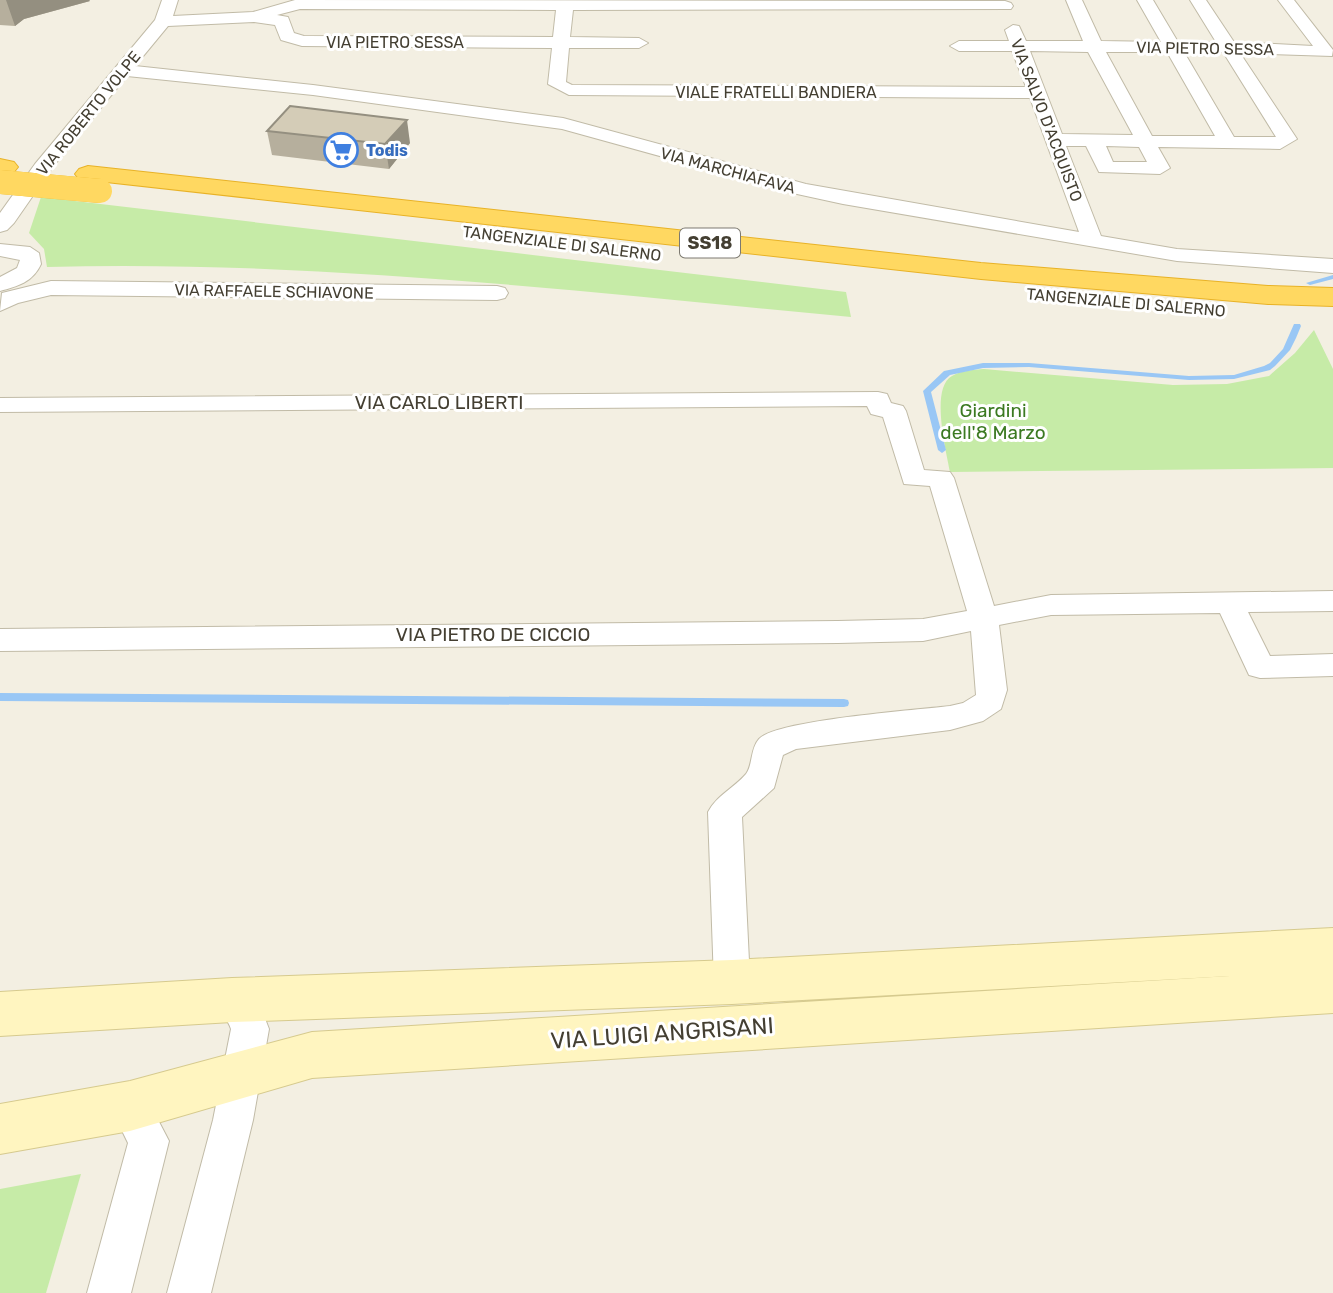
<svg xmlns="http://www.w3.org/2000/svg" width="1333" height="1293" font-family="Rubik,sans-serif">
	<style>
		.green { fill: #c6eba7 }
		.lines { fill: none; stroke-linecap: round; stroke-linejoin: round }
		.stream { fill: #99c7f5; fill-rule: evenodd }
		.street-casing { stroke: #c1bba7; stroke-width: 2 }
		.secondary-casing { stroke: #d6ca8e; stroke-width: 2 }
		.highway-casing { stroke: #e8b227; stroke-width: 2 }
		.street { fill: #fff; fill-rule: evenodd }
		.secondary { fill: #fff5c0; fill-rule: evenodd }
		.highway { fill: #ffd861; fill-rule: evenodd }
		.highway-bridge-casing { stroke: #e8b227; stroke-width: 24; stroke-linecap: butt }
		.highway-bridge { stroke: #ffd861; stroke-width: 24 }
		.wall { fill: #b6af9d }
		.shaded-wall { fill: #948f80 }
		.building { fill: #d4ccb7; stroke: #948f80; stroke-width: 2 }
		.labels { text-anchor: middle; stroke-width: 6; stroke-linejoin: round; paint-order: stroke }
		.far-street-label { font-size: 16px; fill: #443f32; stroke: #fff }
		.far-shop-label { font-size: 16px; font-weight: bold; fill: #366cbe; stroke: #fff; text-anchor: start }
		.shield { fill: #fff; stroke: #7c7970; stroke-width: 2 }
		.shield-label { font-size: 18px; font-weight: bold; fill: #443f32 }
		.street-label { font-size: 19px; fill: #443f32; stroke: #fff }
		.park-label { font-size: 19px; fill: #3c7a22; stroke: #fff }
		.near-street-label { font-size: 23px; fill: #443f32; stroke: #fff }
	</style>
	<rect width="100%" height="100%" fill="#f3efe2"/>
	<g class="green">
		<path d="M41,197l805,95 5,25c-267,-25 -535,-57 -804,-50l-3,-18 -15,-16z"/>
		<path d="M1314,330l19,39v99l-383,4c-4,-22 -20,-84 2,-96 10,-6 22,-6 32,-7l189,16 54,-1 42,-8 26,-23z"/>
		<path d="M81,1174l-35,119h-46v-104z"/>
	</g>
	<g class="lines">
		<g class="stream">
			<path d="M1333,275v4l-23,6 -4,-2z"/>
			<path d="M1294,324h6l1,2 -5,12 -6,12 -15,16 -5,4 -36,9 -45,1 -160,-13 -46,1 -33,7 -19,17 15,58 -4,3 -4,-3 -15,-59 21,-20 39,-8h46l160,13 45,-1 30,-9 6,-3 13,-14z"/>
			<path d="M0,693l844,6 4,1 1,3 -1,3 -4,1 -844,-6z"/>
		</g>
		<g class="street-casing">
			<g id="street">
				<path d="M162,0h16l-5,16 80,-4 42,-12 710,1 6,2 2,3 -2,3 -438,1 -3,27 69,1 9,5 -9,5h-70l-3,34 6,3 454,2 -14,-36h-53l-9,-5 9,-5h50l-4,-11 8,-5 6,1 7,15h57l-17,-41h16l19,41 60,1 -24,-42h16l25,42h38l-26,-42h16l28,42 79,4 -35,-46h16l39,50 -1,6 -92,-3 57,86 -17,10 -122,-2 12,21 -10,6 -61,-2 -13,-26h-20l35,90 76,13 156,10v14l-156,-12 -334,-57 -46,-10 -235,-65 -249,-34 -186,-19 -72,88 -41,59 -7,7 -7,2v-19l35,-49 120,-144zM300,9l256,1 -3,27 -249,-1 -10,-3 -6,-16 -11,-2zM254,22l21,3 6,15 21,6 250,2 -4,36 21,11 461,3 49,134 -273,-48 -243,-66 -250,-33 -178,-19 33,-40zM1030,51l58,1 45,83 -71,-1zM1106,52h61l48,84h-63zM1184,52h39l53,85h-42zM1106,146l33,1 8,15h-34z"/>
				<path d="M0,244l30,3 9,6 2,11c-8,18 -23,22 -41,27v-14l17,-9 3,-8 -20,-4z"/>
				<path d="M51,281l446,5 8,2 3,5 -3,5 -8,2 -446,-5 -33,8 -18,8 2,-18z"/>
				<path d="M878,392l9,2 4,9 12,3 3,5 18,59 26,2 4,6 40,128 57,-11 282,-4v20l-85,1 22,44 63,-2v22l-73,2 -11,-3 -29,-62 -169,2 -52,10 8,65 -6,19 -18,12 -33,9 -154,19 -13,6 -9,33 -32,29 8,165 -5,12 -13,5 -13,-5 -5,-12 -6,-170c9,-17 26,-24 38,-38 7,-9 4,-25 13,-35 17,-19 159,-29 191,-33l13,-3 13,-8 -5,-64 -48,10 -85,2 -838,8v-22l838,-8 85,-2 44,-8 -37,-125 -26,-2 -21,-67 -12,-3 -4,-8 -867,6v-14z"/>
				<path d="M232,983l24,12 13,34 -16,91 -42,173h-44l46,-173 18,-91c-4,-12 -12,-17 -18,-29l6,-12z"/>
				<path d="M130,1087l14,6 25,48 -38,152h-44l41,-150 -18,-37 6,-13z"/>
			</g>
		</g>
		<g class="secondary-casing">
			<path id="secondary" d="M1333,928v85l-1021,65 -182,53 -130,23v-50l130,-23 182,-49 918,-56 -498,28 -500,18 -232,14v-44l232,-14 500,-18z"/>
		</g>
		<g class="highway-casing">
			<g id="highway">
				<path d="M0,159l14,3 4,5 -4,5 -14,3z"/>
				<path d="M88,166l893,97 287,23 65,2v18l-65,-2 -287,-25 -902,-100 -4,-5 4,-5z"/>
			</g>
		</g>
		<use href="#street" class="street"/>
		<use href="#secondary" class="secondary"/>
		<use href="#highway" class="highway"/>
		<g class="highway-bridge-casing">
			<path id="highway-bridge" d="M0,182l100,9"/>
		</g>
		<use href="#highway-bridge" class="highway-bridge"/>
	</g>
	<g class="wall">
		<path d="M0,0h89l1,1 -66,18 -9,7 -15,-1z"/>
		<path d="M267,131l143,12 -21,26 -117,-14z"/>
	</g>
	<g class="shaded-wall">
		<path d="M6,0h83l1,1 -66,18 -9,7z"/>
		<path d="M407,120l3,23 -21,26 -4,-25z"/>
	</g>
	<path class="building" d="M290,106l117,14 -22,24 -118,-13z"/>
	<defs>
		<g id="supermarket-ring" transform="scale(1.75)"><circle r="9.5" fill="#fff" stroke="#3f7fe0" stroke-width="1.5"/><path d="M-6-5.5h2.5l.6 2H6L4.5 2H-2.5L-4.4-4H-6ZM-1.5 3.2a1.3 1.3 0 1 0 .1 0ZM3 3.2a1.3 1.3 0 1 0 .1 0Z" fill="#3f7fe0"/></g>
	</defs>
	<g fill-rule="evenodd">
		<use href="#supermarket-ring" x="341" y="150"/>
	</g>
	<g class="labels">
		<g class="far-street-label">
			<text x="395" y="48">VIA PIETRO SESSA</text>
			<text transform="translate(1205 48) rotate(1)" y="6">VIA PIETRO SESSA</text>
			<text x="776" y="98">VIALE FRATELLI BANDIERA</text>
			<text transform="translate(88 113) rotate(-51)" y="6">VIA ROBERTO VOLPE</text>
			<text transform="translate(1047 120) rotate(69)" y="6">VIA SALVO D'ACQUISTO</text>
			<text transform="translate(728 170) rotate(15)" y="6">VIA MARCHIAFAVA</text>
			<text transform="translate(562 243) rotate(7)" y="6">TANGENZIALE DI SALERNO</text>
			<text transform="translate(274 291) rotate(1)" y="6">VIA RAFFAELE SCHIAVONE</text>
			<text transform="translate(1126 302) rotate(5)" y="6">TANGENZIALE DI SALERNO</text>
		</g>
		<g class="far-shop-label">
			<text x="366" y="156">Todis</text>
		</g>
		<rect class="shield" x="680" y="228.5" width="60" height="29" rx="5"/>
		<g class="shield-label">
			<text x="710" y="249">SS18</text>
		</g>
		<g class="street-label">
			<text x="439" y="409">VIA CARLO LIBERTI</text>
			<text x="493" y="641">VIA PIETRO DE CICCIO</text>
		</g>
		<g class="park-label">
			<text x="993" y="417">Giardini<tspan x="993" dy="22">dell'8 Marzo</tspan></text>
		</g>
		<g class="near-street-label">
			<text transform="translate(662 1033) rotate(-4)" y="8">VIA LUIGI ANGRISANI</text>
		</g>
	</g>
</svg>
